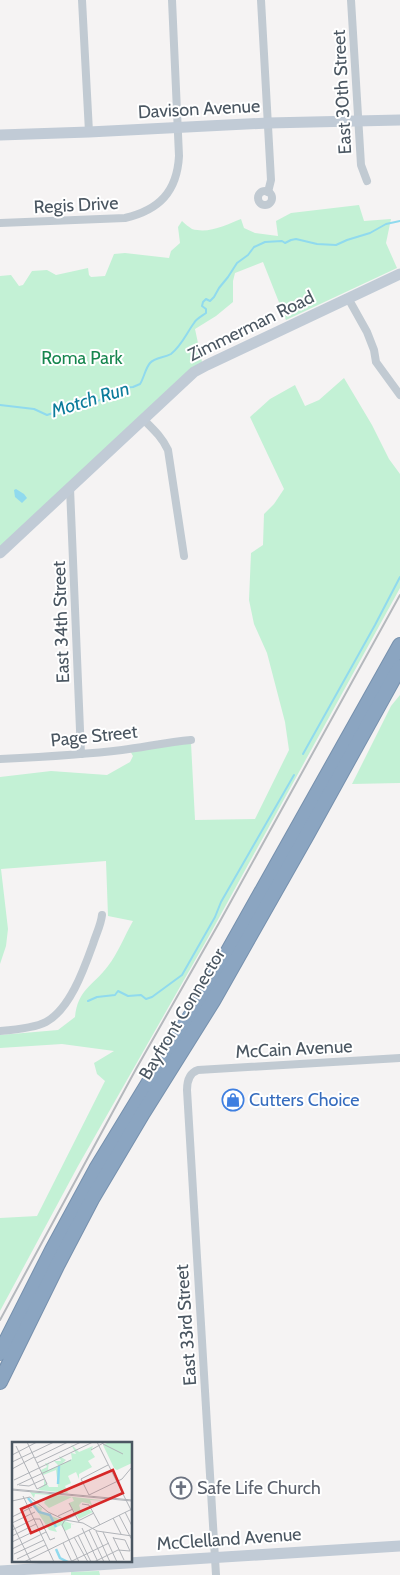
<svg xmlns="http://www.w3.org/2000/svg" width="400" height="1575" font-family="Cabin,sans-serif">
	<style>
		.green { fill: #c3f1d5 }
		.water { fill: #90daee }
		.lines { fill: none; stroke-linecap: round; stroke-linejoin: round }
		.stream { stroke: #90daee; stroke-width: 2 }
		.highway-casing { stroke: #7690ad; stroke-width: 16 }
		.street { stroke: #c1cad2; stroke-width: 8 }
		.secondary { stroke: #c1cbd6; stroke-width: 11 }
		.highway { stroke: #8ba5c1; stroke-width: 14 }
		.rail { stroke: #b5b8bd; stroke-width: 2 }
		.labels { text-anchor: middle; stroke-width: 4; stroke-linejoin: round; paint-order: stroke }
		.street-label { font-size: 18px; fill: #4a5661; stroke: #fff }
		.park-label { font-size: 18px; fill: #17864f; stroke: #fff }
		.shop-label { font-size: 18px; fill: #366cbe; stroke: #fff; text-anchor: start }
		.worship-label { font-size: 18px; fill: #5b616d; stroke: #fff; text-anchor: start }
		.water-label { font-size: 19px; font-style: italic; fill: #0c7c9b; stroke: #fff }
		.inset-river { fill: none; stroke: #90daee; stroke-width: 2.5 }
		.inset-road { fill: none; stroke: #b1b4b9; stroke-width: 1 }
		.view { fill: #d62828; fill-opacity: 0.15; stroke: #d62828; stroke-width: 2.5 }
		.inset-edge { fill: none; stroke: #4a5661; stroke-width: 2.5 }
	</style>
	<rect width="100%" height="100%" fill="#f5f3f3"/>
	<g class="green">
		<path d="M359,205l5,16 27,-2 -5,24 11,25 -111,52 -23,-58 -28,11 -2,8v21l-17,14 -21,13 7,33 -202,186v-272l11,-1 8,11 4,-1 9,-14 15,-1 9,5 32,-7 1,7 2,2 14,-1 9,-22 11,-1 44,5 2,-7 9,-8 -2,-16 4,-6c3,3 7,6 10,8 17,5 34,-4 49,-10l3,9 11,5 23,3 -2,-15 15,-8z"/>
		<path d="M344,378l28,47 17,34 11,15v114l-191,348 -131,230 -78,145v-93l37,-2 68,-135 -8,-7 -3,-11 20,-12 -52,-7 -62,4v-13l58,-5 17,-13c3,-28 18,-31 33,-51 10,-13 17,-31 25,-45l-25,-5 -2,-55 -105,8 7,60 -2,17 -6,18v-187l51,-6 56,4 23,-13 3,-6 -3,-5 61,-8 4,77 60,-1 34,-69 -4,-28 -18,-69 -13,-29 -5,-24 2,-47 12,-8 1,-31 10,-10 10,-15 -34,-72 20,-18 25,-14 10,21 14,-6z"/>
		<path d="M400,695v88l-48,1 39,-78z"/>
		<path d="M99,1571l1,4h-29v-3z"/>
	</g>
	<path class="water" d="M16,489l8,5 3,4 -5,5 -7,-6 -1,-7z"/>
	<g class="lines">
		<g class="stream">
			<path d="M0,405l34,4 13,6 12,-4 14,-9 25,-1 22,-13 13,-1 7,-3c4,-6 5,-15 10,-21 5,-6 14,-5 21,-9 11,-9 15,-20 23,-31 2,-4 8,-7 12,-10v-4l-4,-3 1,-4 3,-3 4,2 4,-4 5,-9 9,-11 9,-14 11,-8 6,-8 11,-5 17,-1 3,2 6,-3 5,-1 21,5 19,1 11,-5 23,-7 16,-9 14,-3"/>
			<path d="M303,754l72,-129 25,-48"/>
			<path d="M88,1001l9,-4 18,-2 3,-4 10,5 13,-1 5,4 6,-2 30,-22 33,-58 6,-15 73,-127"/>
		</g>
		<g class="highway-casing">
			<g id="highway">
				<path d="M0,1353l52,-103 44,-81 53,-87 55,-88 196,-349"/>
				<path d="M0,1382l58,-118 34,-65 51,-86 70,-112 94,-166 93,-168"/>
			</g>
		</g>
		<g class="street">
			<path d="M82,0l7,132"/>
			<path d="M261,0l10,180 -3,12"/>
			<path d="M351,0l10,165 6,16"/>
			<circle cx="265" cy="198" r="7"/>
			<path d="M0,223l125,-5c34,-8 52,-26 54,-62l-7,-156"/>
			<path d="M348,298l19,34 7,18 2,12 24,33"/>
			<path d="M143,419c10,10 19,18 25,31l16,106"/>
			<path d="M70,488l11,266"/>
			<path d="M0,759c41,-2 82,-4 122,-9 23,-3 46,-8 69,-10"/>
			<path d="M0,1031c12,-1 35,-3 46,-9 24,-13 38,-53 47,-78 3,-10 8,-19 9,-29"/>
			<path d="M216,1575l-29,-485c0,-9 2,-17 11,-20l202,-12"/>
		</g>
		<g class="secondary">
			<path d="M0,135l89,-3 179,-9 132,-3"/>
			<path d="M0,553l194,-181 13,-7 193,-91"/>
			<path d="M0,1571l400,-25"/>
		</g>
		<use href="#highway" class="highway"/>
		<path class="rail" d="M0,1320l136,-251 83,-146 181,-328"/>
	</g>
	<defs>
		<g id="shop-ring" transform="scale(1.125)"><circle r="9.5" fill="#fff" stroke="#3f7fe0" stroke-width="1.5"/><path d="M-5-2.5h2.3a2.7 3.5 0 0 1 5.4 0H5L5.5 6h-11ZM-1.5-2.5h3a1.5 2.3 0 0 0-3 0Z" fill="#3f7fe0"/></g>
		<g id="church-ring" transform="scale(1.125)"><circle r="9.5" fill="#fff" stroke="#6b7280" stroke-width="1.5"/><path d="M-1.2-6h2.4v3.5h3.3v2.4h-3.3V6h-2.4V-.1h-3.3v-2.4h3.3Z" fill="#6b7280"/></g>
	</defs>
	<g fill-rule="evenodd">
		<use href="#shop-ring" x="233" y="1100"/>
		<use href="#church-ring" x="181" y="1488"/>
	</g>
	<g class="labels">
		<g class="street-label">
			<text transform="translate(342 92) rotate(-93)" y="6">East 30th Street</text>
			<text transform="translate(199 109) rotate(-3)" y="6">Davison Avenue</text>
			<text transform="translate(76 205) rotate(-3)" y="6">Regis Drive</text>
			<text transform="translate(251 326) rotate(-26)" y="6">Zimmerman Road</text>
			<text transform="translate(61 622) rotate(-92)" y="6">East 34th Street</text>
			<text transform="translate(94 736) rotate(-6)" y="6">Page Street</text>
			<text transform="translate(182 1014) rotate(-59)" y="6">Bayfront Connector</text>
			<text transform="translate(294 1049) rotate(-3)" y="6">McCain Avenue</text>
			<text transform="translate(186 1325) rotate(-94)" y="6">East 33rd Street</text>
			<text transform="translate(229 1539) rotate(-4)" y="6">McClelland Avenue</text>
		</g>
		<g class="park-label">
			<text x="82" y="364">Roma Park</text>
		</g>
		<g class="shop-label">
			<text x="249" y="1106">Cutters Choice</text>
		</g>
		<g class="worship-label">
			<text x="197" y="1494">Safe Life Church</text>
		</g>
		<g class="water-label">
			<text transform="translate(90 399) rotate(-17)" y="7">Motch Run</text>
		</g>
	</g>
	<g transform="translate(12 1442)">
		<rect width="120" height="120" fill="#f5f3f3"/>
		<path d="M97,0h23v21l-15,7 -3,-2 -11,-23zM59,2l8,8 14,-6 -2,5 4,6 -7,4 4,6 -13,7v5l-3,-7 -8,4 3,7 -6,3 3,7 -30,-3 6,-5v-6l5,8h9l-2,-17 -13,5 -2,-5 6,-3 -2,-4 4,1v-4l-1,10 11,-4 -5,-5h7l-2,-5 7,4 -4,4 10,-5 -1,-6 5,1zM18,50l79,9 -19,-1 4,10 -4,-6 -8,-2 -3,3 2,6 7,-2 5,3 -14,7 -10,-16 5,-2 -2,-4 -23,11 -5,-5 5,-8 -14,-1 -1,4zM23,62l7,4 -1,4 34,13 -4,-1v4l-6,3 -4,-6 -6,3 2,4 -8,-2 -15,-24z" fill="#c3f1d5"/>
		<path class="inset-river" d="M46,42l1,-18M16,56l11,14 11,3 6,12M44,107l4,9 8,4"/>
		<path class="inset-road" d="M85,0l35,70M91,2l20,10M4,4l21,43 10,-5 -20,-42M79,8l14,-8M0,13l25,-13M23,16l33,-16M0,20l42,-20M25,21l44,-21M96,23l-27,14 8,16 33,-16 10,-12M0,27l22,-12M2,38l79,-38M5,43l54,-25M7,43l10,1 15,-7M0,47l120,11M0,48l120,11M11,54l31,66M0,59l18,-4 18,15 17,8 18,3 14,8 35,5M57,61l10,19M70,62l7,1 11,20M113,70l7,14M64,73l-11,5 -3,5 17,37M107,73l13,25M46,74l15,-7M0,75l20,-10M101,76l8,16M22,77h6l10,21 5,-2M66,79l16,-8M0,81l19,39M0,81l23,-11M70,86l16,34M0,88l22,-11M77,88l15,32M84,89l14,31M91,90l14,30M66,93l13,27M0,94l24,-12M62,95l14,25M101,95l11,23M0,100l27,-13M51,101l9,19M0,107l34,-17M2,112l30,-14M5,117l29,-14M60,119l37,-18M12,120l108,-53M82,120l24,-12 12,1 -5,-11 -12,-2"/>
		<path class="view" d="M101,28l10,23 -92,40 -10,-24z"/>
		<rect width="120" height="120" class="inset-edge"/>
	</g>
</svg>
